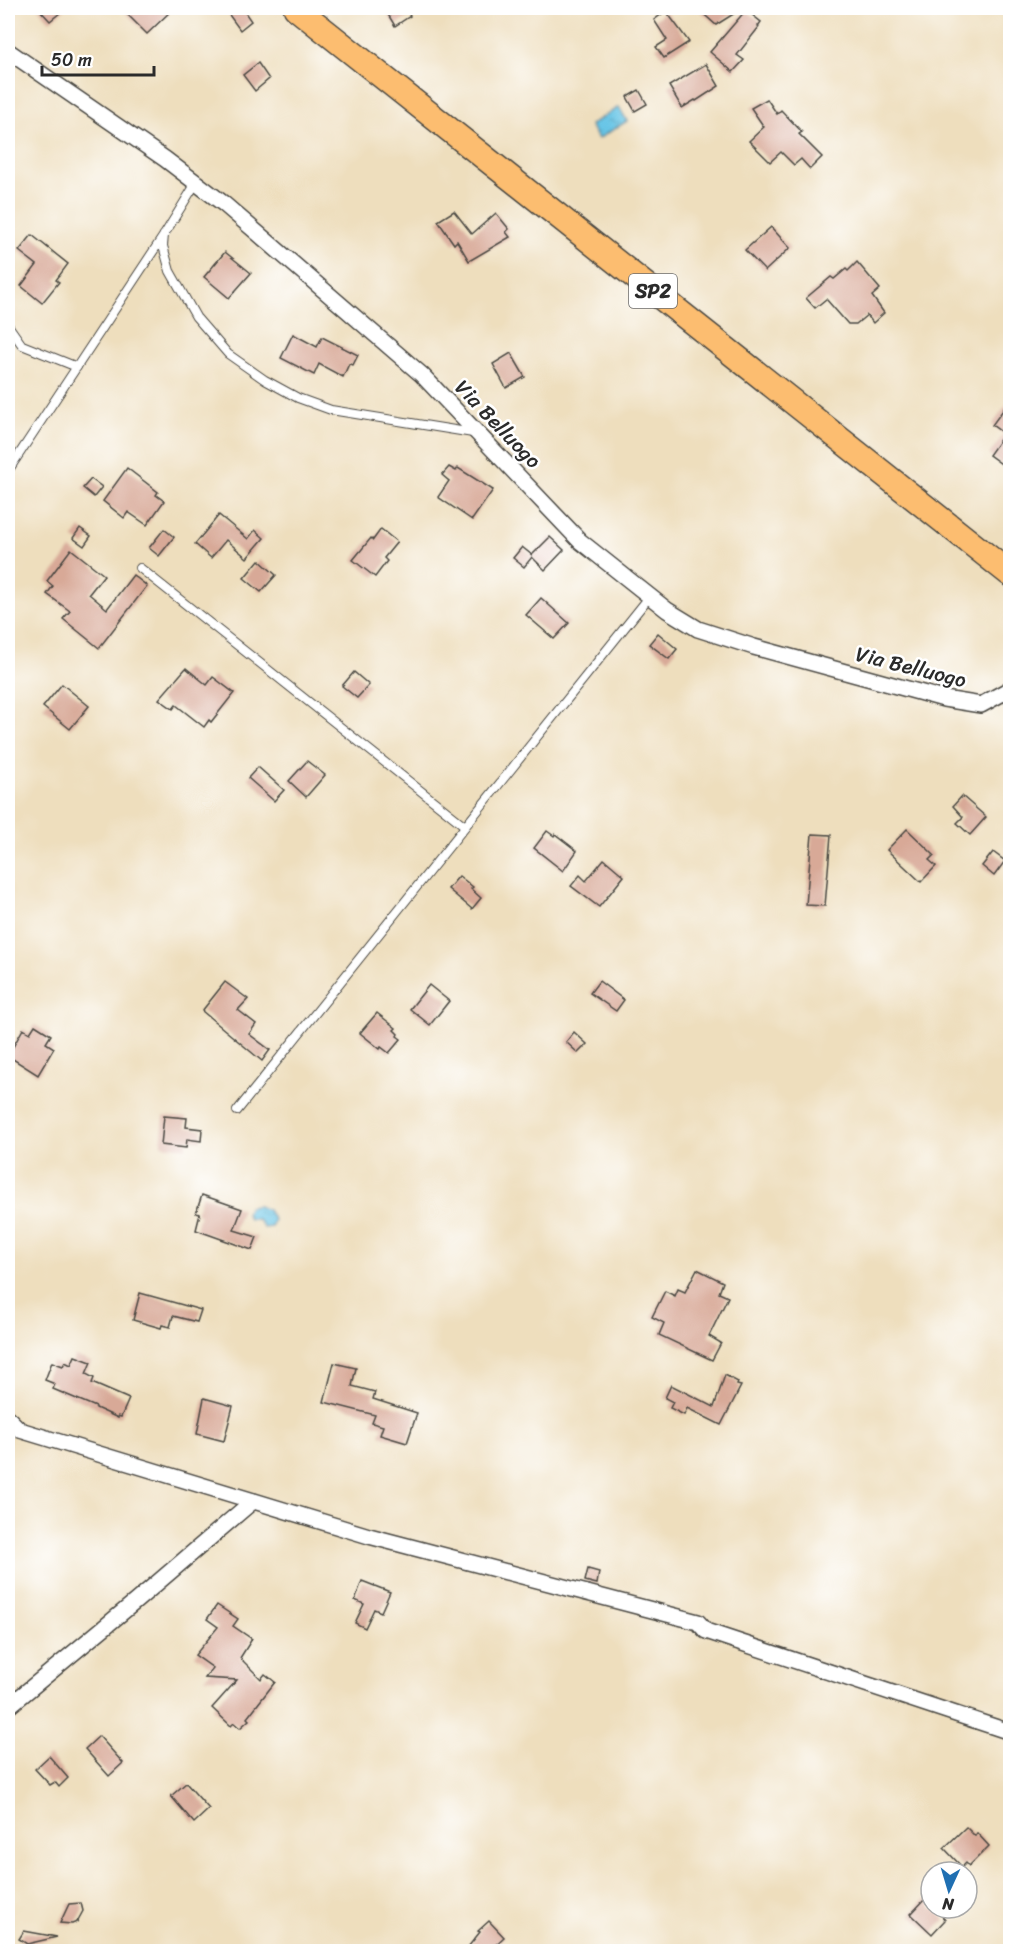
<svg xmlns="http://www.w3.org/2000/svg" width="1018" height="1959" font-family="Sriracha,sans-serif">
	<style>
		.water { fill: url(#water-ripples); stroke: #4a7888; stroke-width: 1.5 }
		.building { fill: #d8a997 }
		.lines { fill: none; stroke-linecap: round; stroke-linejoin: round }
		.lane-casing { stroke: #484641; stroke-width: 10 }
		.street-casing { stroke: #484641; stroke-width: 18 }
		.primary-casing { stroke: #484641; stroke-width: 27 }
		.lane { stroke: #fff; stroke-width: 8 }
		.street { stroke: #fff; stroke-width: 15 }
		.primary { stroke: #fcbd6f; stroke-width: 24 }
		.labels { text-anchor: middle; stroke-width: 5; stroke-linejoin: round; paint-order: stroke }
		.shield { fill: #fff; stroke: #6b6b6b; stroke-width: 1.5 }
		.shield-label { font-size: 20px; font-weight: bold; fill: #2b2b2b }
		.street-label { font-size: 21px; fill: #2b2b2b; stroke: #fff }
	</style>
	<defs>
		<pattern id="water-ripples" width="26" height="14" patternUnits="userSpaceOnUse" patternTransform="scale(1.5)"><rect width="26" height="14" fill="#68c5e6"/><path d="M2 4q2-2 4 0t4 0M15 11q2-2 4 0t4 0" fill="none" stroke="#5aa9c5"/></pattern>
	</defs>
	<rect width="100%" height="100%" fill="#fff"/>
	<filter id="ink" filterUnits="userSpaceOnUse"><feTurbulence type="fractalNoise" baseFrequency=".0167" numOctaves="2"/><feDisplacementMap in="SourceGraphic" scale="12" xChannelSelector="R" yChannelSelector="G"/><feConvolveMatrix kernelMatrix="1 2 1 2 8 2 1 2 1" color-interpolation-filters="sRGB"/></filter>
	<filter id="wash" filterUnits="userSpaceOnUse"><feTurbulence type="fractalNoise" baseFrequency=".008" numOctaves="4" result="noise"/><feDisplacementMap in="SourceGraphic" scale="24" xChannelSelector="R" yChannelSelector="G"/><feGaussianBlur stdDeviation="1.35" result="paint"/><feColorMatrix in="noise" values="0 0 0 0 0 0 0 0 0 0 0 0 0 0 0 0 0 1.4 0 .05"/><feComposite in="paint" operator="in"/></filter>
	<g filter="url(#wash)">
		<rect width="100%" height="100%" fill="#eedebd"/>
		<g class="water">
			<path d="M619,107l8,14 -29,18 -8,-14z"/>
			<path d="M258,1206l10,4 6,10 -3,7 -7,1 -6,-9h-9l-3,-5 3,-7z"/>
		</g>
		<g id="blocks">
			<g class="building">
				<path d="M38,8h28l-16,13z"/>
				<path d="M121,8h53l-27,26z"/>
				<path d="M224,8h18l9,13 -11,9z"/>
				<path d="M384,8h21l5,8 -15,10z"/>
				<path d="M697,8h46l-27,17z"/>
				<path d="M746,10l15,12 -3,4 1,1 -22,28 7,5 -11,12 -23,-20z"/>
				<path d="M666,11l23,31 -25,16 -8,-11 11,-7 -13,-20z"/>
				<path d="M258,63l11,16 -14,12 -12,-16z"/>
				<path d="M706,64l13,22 -23,15 -1,-1 -13,8 -13,-22z"/>
				<path d="M639,90l8,14 -12,7 -8,-14z"/>
				<path d="M767,99l10,15 4,-4 21,22 -3,2 23,23 -12,12 -9,-10 -7,6 -13,-13 -11,10 -21,-21 15,-14 -13,-19z"/>
				<path d="M454,211l18,23 24,-21 13,16 -3,3 4,5 -41,24 -12,-20 -3,3 -16,-23z"/>
				<path d="M771,227l19,21 -25,23 -20,-21z"/>
				<path d="M32,235l36,29 -12,16 3,2 -17,21 -21,-17 16,-21 -18,-14z"/>
				<path d="M225,252l26,21 -22,25 -25,-21z"/>
				<path d="M857,262l23,27 -8,7 12,17 -11,10 -6,-8 -11,9h-8l-22,-25 -11,9 -9,-10 25,-21 3,2 12,-10 2,2z"/>
				<path d="M293,334l24,13 5,-10 36,18 -5,10 -4,-1 -6,13 -24,-13 -5,11 -33,-17z"/>
				<path d="M511,353l14,24 -19,11 -13,-24z"/>
				<path d="M1011,399v72l-22,-16 15,-21 -12,-9z"/>
				<path d="M449,467l7,4 2,-3 35,22 -21,30 -34,-23 11,-16 -7,-6z"/>
				<path d="M127,468l31,24 -2,3 8,6 -17,24 -19,-13 -4,6 -21,-17z"/>
				<path d="M91,479l11,8 -8,10 -11,-9z"/>
				<path d="M219,515l29,24 7,-9 9,8 -17,20 -21,-18 -15,18 -16,-14z"/>
				<path d="M80,528l11,8 -7,10 -11,-8z"/>
				<path d="M164,529l10,8 -15,19 -10,-8z"/>
				<path d="M381,529l16,13 -13,16 3,3 -12,16 -22,-17 18,-22 2,2z"/>
				<path d="M550,537l14,13 -19,20 -13,-13 -8,10 -11,-9 9,-11 10,8z"/>
				<path d="M71,549l33,26 -15,19 18,15 26,-34 14,11 -48,62 -36,-29 7,-8 -23,-17 6,-8 -6,-5z"/>
				<path d="M259,560l17,15 -15,17 -17,-14z"/>
				<path d="M541,598l28,25 -15,16 -28,-24z"/>
				<path d="M658,633l19,16 -8,10 -20,-15z"/>
				<path d="M186,668l21,17 6,-8 21,16 -23,29 -2,-2 -5,7 -28,-22 -3,4 -14,-10z"/>
				<path d="M354,672l15,13 -12,13 -15,-12z"/>
				<path d="M62,684l27,22 -19,23 -27,-22z"/>
				<path d="M307,761l18,14 -19,22 -17,-16z"/>
				<path d="M258,767l26,23 -10,11 -26,-23z"/>
				<path d="M962,796l24,21 -16,18 -13,-12 6,-6 -10,-11z"/>
				<path d="M907,829l27,26 -5,5 7,6 -15,16 -34,-32z"/>
				<path d="M547,831l7,5 1,-2 22,17 -14,20 -29,-23z"/>
				<path d="M812,834l19,1 -6,71 -19,-1z"/>
				<path d="M993,852l12,9 -11,15 -12,-10z"/>
				<path d="M604,859l20,17 -25,31 -28,-21 9,-11 6,6z"/>
				<path d="M459,876l14,11 -2,2 10,9 -9,11 -24,-20z"/>
				<path d="M599,981l25,19 -8,11 -26,-18z"/>
				<path d="M225,982l23,17 -10,11 18,14 -7,10 21,16 -8,11 -60,-50z"/>
				<path d="M429,985l20,16 -19,24 -20,-16z"/>
				<path d="M377,1013l19,15 -2,2 4,4 -1,2 4,3 -12,14 -8,-6 -1,2 -20,-16z"/>
				<path d="M35,1025l16,10 -5,8 8,5 -16,27 -30,-19 15,-27 7,4z"/>
				<path d="M574,1032l13,12 -9,9 -12,-11z"/>
				<path d="M164,1116l23,2 -1,9 16,2 -1,12 -14,-2 -1,9 -25,-3z"/>
				<path d="M202,1195l40,14 -8,21 23,7 -5,13 -56,-20 4,-16 -4,-1z"/>
				<path d="M697,1269l26,13 -4,11 9,4 -19,39 12,7 -9,17 -53,-25 5,-12 -12,-6 13,-26 10,5 3,-7 7,3z"/>
				<path d="M140,1293l61,17 -4,12 -24,-6 -3,11 -8,-2 -1,3 -28,-8z"/>
				<path d="M75,1356l16,6 -5,12 8,4 -2,5 37,16 -8,18 -3,-1v2l-22,-10v-1l-43,-18 2,-5 -10,-4 7,-18 11,4 2,-4 6,3z"/>
				<path d="M334,1363l22,5 -4,18 23,6 -2,7 44,14 -10,30 -27,-8 3,-9 -11,-3 3,-8 -51,-13z"/>
				<path d="M725,1375l13,7 -1,3 4,1 -20,39 -34,-17 -3,7 -14,-7 3,-6 -8,-4 6,-13 43,22z"/>
				<path d="M204,1398l29,8 -9,35 -27,-7z"/>
				<path d="M588,1569l11,3 -2,12 -12,-3z"/>
				<path d="M362,1581l28,11 -9,20 -7,-3 -9,19 -10,-5 9,-19 -9,-4z"/>
				<path d="M217,1605l21,14 -5,7 19,13 -12,19 21,21 4,-5 10,8 -28,36 2,2 -9,8 -6,-5 -3,3 -19,-18 25,-28 -32,-2 8,-10 -18,-13 23,-28 -11,-8z"/>
				<path d="M99,1736l24,27 -14,13 -24,-27z"/>
				<path d="M49,1756l19,22 -9,9 -4,-5 -5,3 -15,-16z"/>
				<path d="M186,1783l23,26 -15,14 -23,-27z"/>
				<path d="M966,1827l9,9 2,-3 12,13 -20,20 -3,-3 -4,4 -18,-19z"/>
				<path d="M926,1898l5,5v5h5l9,12 -13,14 -21,-20z"/>
				<path d="M81,1903l2,8 -6,11 -5,2 -12,-1 9,-19z"/>
				<path d="M489,1921l15,16 -16,15h-24l16,-20 -2,-1z"/>
				<path d="M24,1931l33,6 -30,7 -8,-5z"/>
			</g>
		</g>
	</g>
	<g filter="url(#ink)">
		<use href="#blocks" fill-opacity="0" stroke="#484641" stroke-width="1.5"/>
		<g class="lines">
			<g class="lane-casing">
				<g id="lane">
					<path d="M164,235l-1,11 7,25 26,46 32,37 37,26 33,18 33,12 142,23"/>
					<path d="M8,325l14,20 55,22"/>
					<path d="M8,471l156,-236 32,-52"/>
					<path d="M140,568l325,258"/>
					<path d="M237,1111l413,-515"/>
				</g>
			</g>
			<g class="street-casing">
				<g id="street">
					<path d="M8,51l157,108 59,45 198,171 158,166 87,69 31,19 56,18 190,52 37,6 29,-16"/>
					<path d="M8,1418l12,12 349,106 329,86 8,9 304,101"/>
					<path d="M8,1707l128,-106 117,-100"/>
				</g>
			</g>
			<g class="primary-casing">
				<path id="primary" d="M296,8l714,566"/>
			</g>
			<use href="#lane" class="lane"/>
			<use href="#street" class="street"/>
			<use href="#primary" class="primary"/>
		</g>
	</g>
	<g class="labels">
		<rect class="shield" x="629" y="274" width="48" height="34" rx="4.5"/>
		<g class="shield-label">
			<text x="653" y="298">SP2</text>
		</g>
		<g class="street-label">
			<text transform="translate(498 424) rotate(46)" y="7">Via Belluogo</text>
			<text transform="translate(911 667) rotate(14)" y="7">Via Belluogo</text>
		</g>
	</g>
	<rect width="1018" height="1959" fill="none" stroke="#fff" stroke-width="30"/>
	<g transform="translate(949 1890) rotate(184)"><circle r="28" fill="#ffffff" stroke="#aaaaaa" stroke-width="1.5"/>
	<path d="M0-4.5L10 22L0 15L-10 22Z" fill="#1f6fb2"/>
	<text y="-9" font-size="16" font-weight="bold" text-anchor="middle" fill="#2b2b2b">N</text>
	</g>
	<path d="M42 66v9h112v-9" fill="none" stroke="#2b2b2b" stroke-width="3"/>
	<text x="51" y="66" font-size="18" fill="#2b2b2b" stroke="#ffffff" stroke-width="4.5" paint-order="stroke">50 m</text>
</svg>
